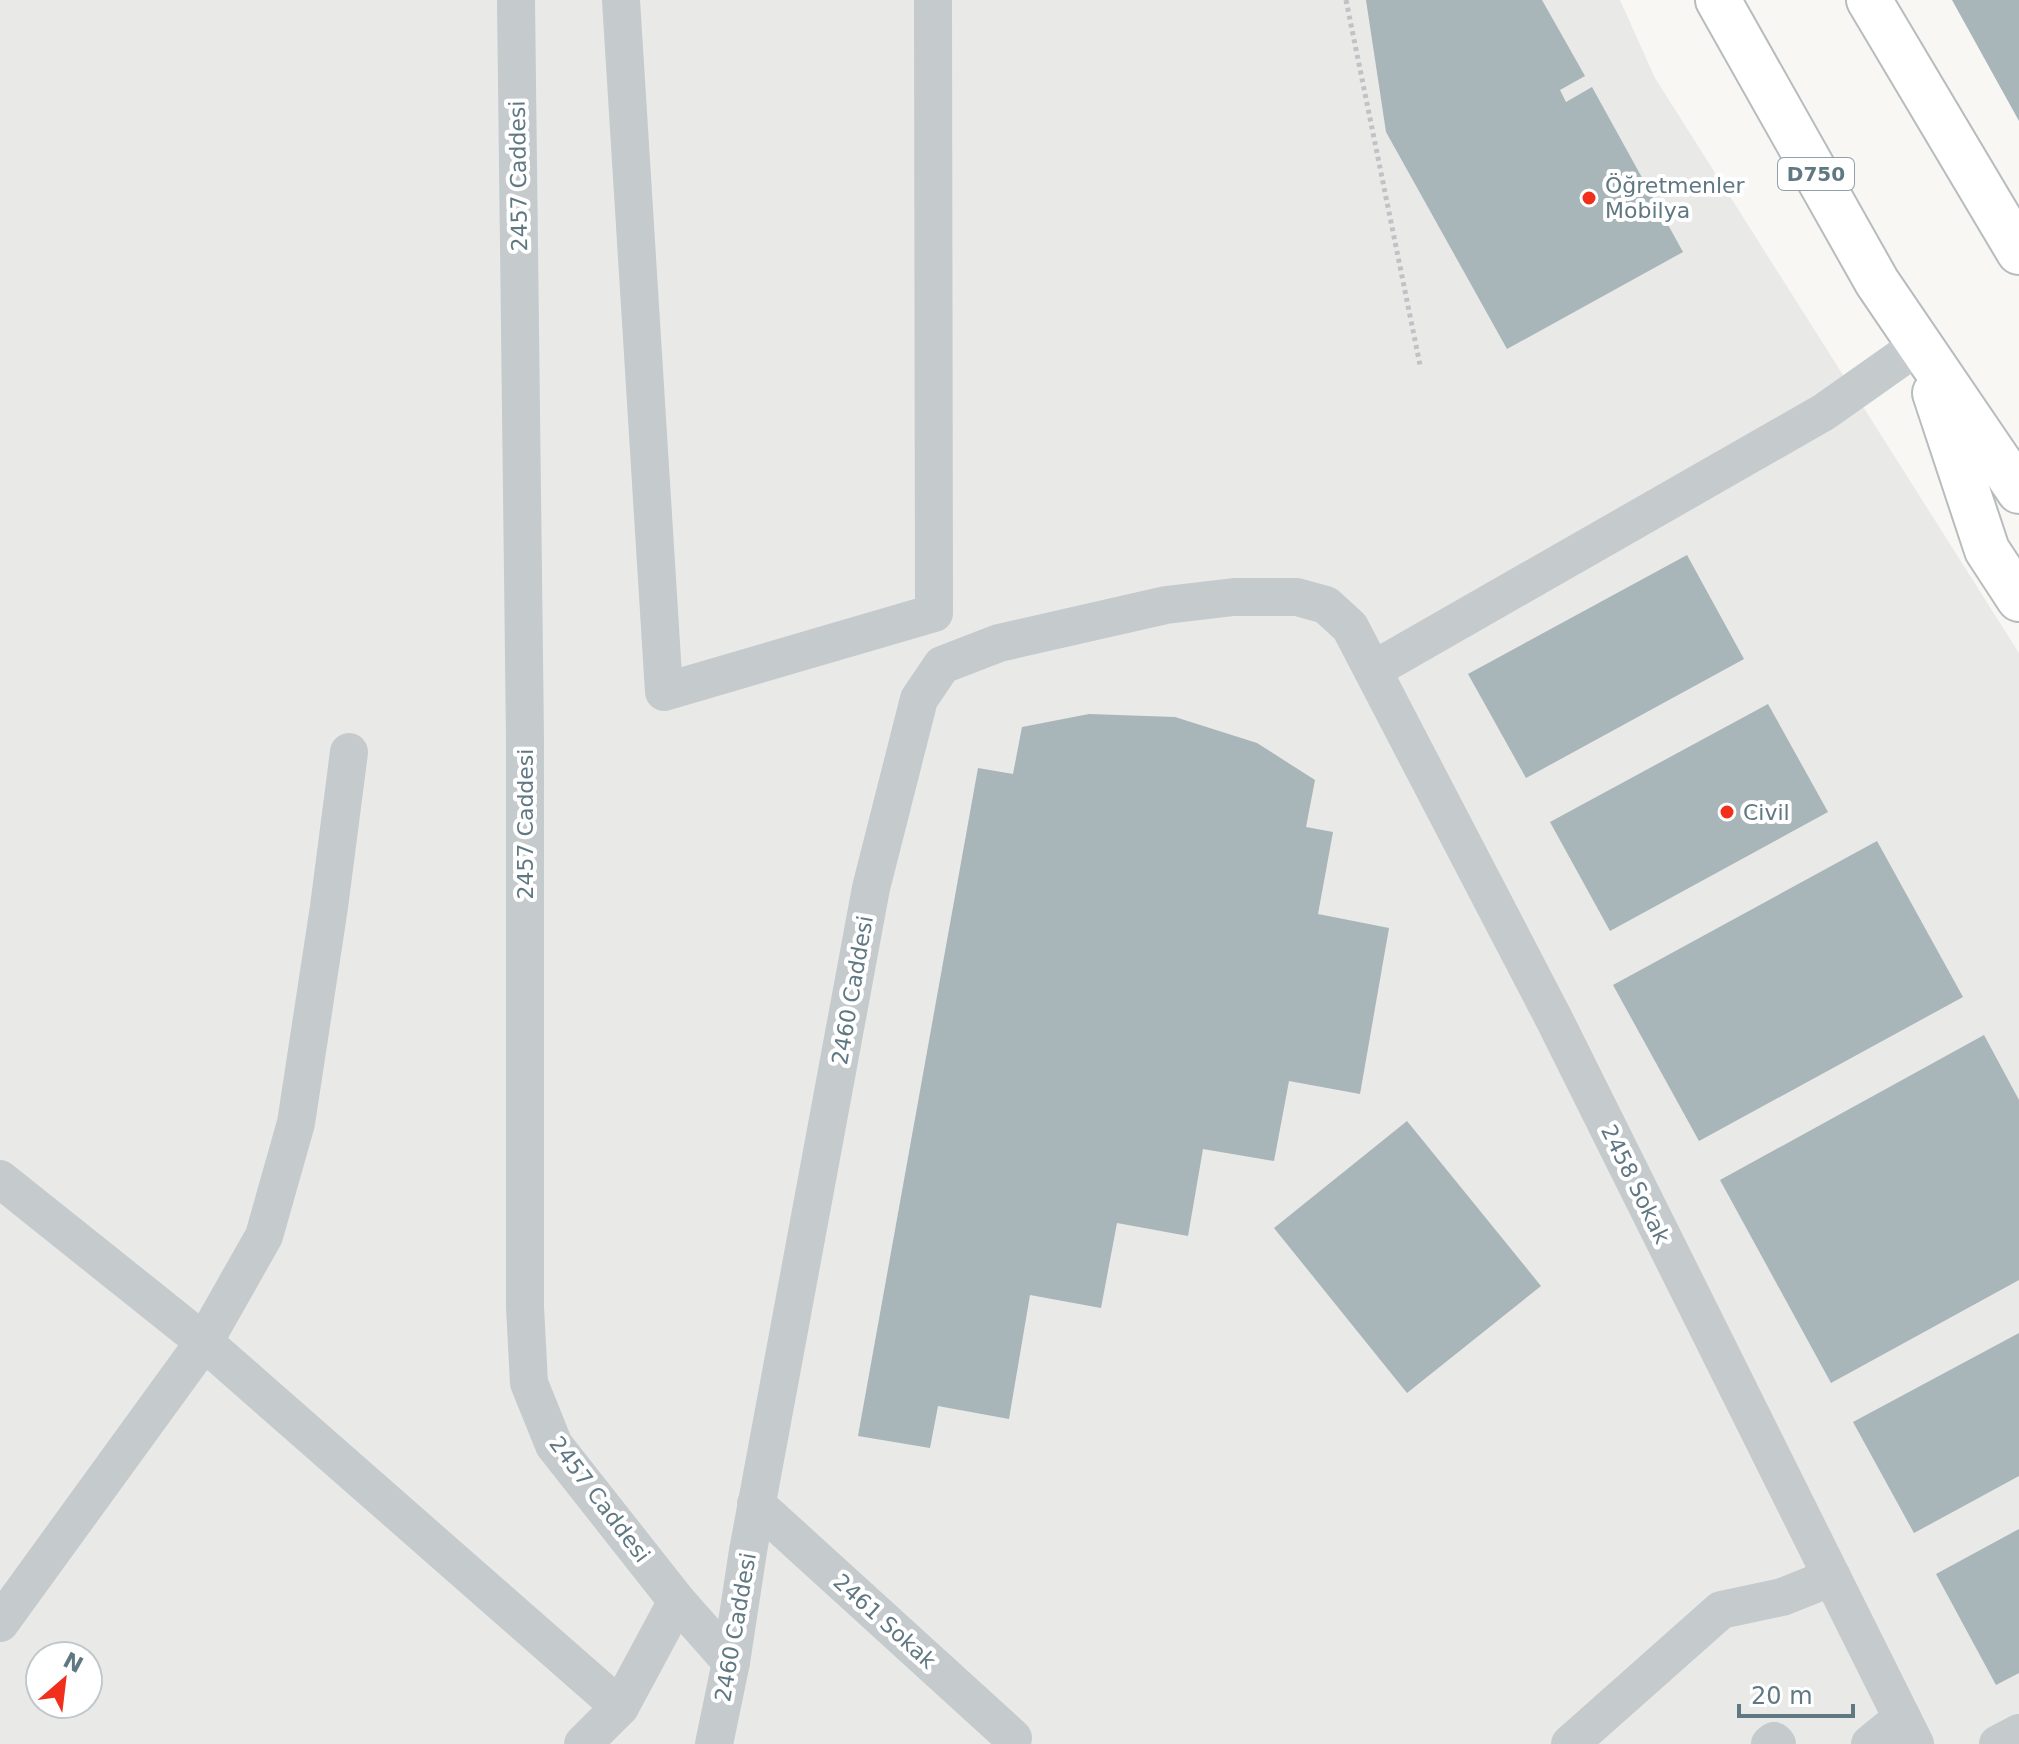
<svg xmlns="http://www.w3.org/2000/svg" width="2019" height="1744" font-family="'DejaVu Sans',sans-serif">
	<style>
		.built { fill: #e9e9e8; fill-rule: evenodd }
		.building { fill: #a8b5b9 }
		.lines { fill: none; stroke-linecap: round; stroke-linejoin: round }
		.highway-casing { stroke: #b7bcbe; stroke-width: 48 }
		.path { stroke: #c0c3c5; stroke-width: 5; stroke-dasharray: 4 4; stroke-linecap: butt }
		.minor { stroke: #c5cacd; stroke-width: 38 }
		.highway { stroke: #fff; stroke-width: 44 }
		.poi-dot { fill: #f0301c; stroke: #fff; stroke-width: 3 }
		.labels { text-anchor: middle; stroke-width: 8; stroke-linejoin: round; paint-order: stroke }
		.shield { fill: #fff; stroke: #90a0a8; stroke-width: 2 }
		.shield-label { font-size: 20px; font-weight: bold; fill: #607882 }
		.street-label { font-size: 22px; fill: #607882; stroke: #fff }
		.poi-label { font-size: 22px; fill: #607882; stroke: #fff; text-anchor: start }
	</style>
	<rect width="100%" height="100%" fill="#f8f7f4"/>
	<path class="built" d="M0,0h1620l35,78 364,575v1091h-2019zM40,1656h48v48h-48z"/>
	<g class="building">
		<path d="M1366,0h176l43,76 -25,14 6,12 26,-15 91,165 -176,97 -121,-217z"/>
		<path d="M1952,0h67v121z"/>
		<path d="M1687,555l57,104 -218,119 -58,-104z"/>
		<path d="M1768,704l60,108 -218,119 -60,-109z"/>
		<path d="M1089,714l86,3 82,26 58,37 -9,47 27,5 -15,82 71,14 -29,166 -71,-13 -15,80 -71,-12 -15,87 -71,-13 -16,85 -71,-13 -21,124 -71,-13 -8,42 -72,-12 120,-668 35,6 9,-47z"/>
		<path d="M1877,841l86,156 -264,144 -86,-156z"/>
		<path d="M1984,1035l35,65v180l-188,103 -111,-203z"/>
		<path d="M1407,1121l134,165 -134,107 -133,-165z"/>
		<path d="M2019,1333v143l-105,57 -61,-111z"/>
		<path d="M2019,1529v144l-23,12 -60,-111z"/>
	</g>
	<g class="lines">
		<g class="highway-casing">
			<g id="highway">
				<path d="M1718,0l159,282 142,209"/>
				<path d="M1869,0l150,252"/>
				<path d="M1935,393l52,157 32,49"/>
			</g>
		</g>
		<path class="path" d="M1346,0l74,365"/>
		<g class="minor">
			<path d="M516,0l9,739v568l4,76 25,62 123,156 54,61"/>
			<path d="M621,0l43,692 270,-79 -1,-613"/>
			<path d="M1373,670l451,-258 95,-67"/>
			<path d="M0,1179l204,163 416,365"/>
			<path d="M756,1504l257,234"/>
			<path d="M0,1623l204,-281 60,-106 32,-113 33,-216 20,-155"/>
			<path d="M583,1744l37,-37 57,-106"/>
			<path d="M714,1744l17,-82 17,-111 123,-663 48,-189 23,-34 57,-22 167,-38 68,-8h63l29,8 24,22 204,392 361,725"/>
			<path d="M1570,1744l151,-134 61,-13 50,-20"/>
			<path d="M1770,1744l4,-3 3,3"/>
			<path d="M1870,1744l32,-26"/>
			<path d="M1998,1744l21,-11"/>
		</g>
		<use href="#highway" class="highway"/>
	</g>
	<g class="poi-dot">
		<circle cx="1589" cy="198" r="8"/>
		<circle cx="1727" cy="812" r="8"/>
	</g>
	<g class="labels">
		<rect class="shield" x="1778" y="158" width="76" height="32" rx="6"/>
		<g class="shield-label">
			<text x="1816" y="181">D750</text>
		</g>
		<g class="street-label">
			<text transform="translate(518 176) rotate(-91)" y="8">2457 Caddesi</text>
			<text transform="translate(525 824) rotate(-90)" y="8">2457 Caddesi</text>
			<text transform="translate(852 990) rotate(-80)" y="8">2460 Caddesi</text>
			<text transform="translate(1636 1184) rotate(64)" y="8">2458 Sokak</text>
			<text transform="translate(600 1499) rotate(53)" y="8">2457 Caddesi</text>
			<text transform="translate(885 1621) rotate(42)" y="8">2461 Sokak</text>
			<text transform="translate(735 1627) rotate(-80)" y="8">2460 Caddesi</text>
		</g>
		<g class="poi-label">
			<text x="1605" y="193">Öğretmenler<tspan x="1605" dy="25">Mobilya</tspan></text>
			<text x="1743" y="820">Civil</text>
		</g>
	</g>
	<g transform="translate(64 1680) rotate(28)"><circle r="38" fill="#ffffff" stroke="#bfc9cd" stroke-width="2"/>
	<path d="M0-6L14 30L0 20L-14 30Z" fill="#f0301c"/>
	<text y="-12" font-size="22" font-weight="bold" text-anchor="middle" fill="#607882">N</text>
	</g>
	<path d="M1739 1704v12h114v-12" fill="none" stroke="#607882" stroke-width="4"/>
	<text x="1751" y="1704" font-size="24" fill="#607882" stroke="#ffffff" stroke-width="6" paint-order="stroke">20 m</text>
</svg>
